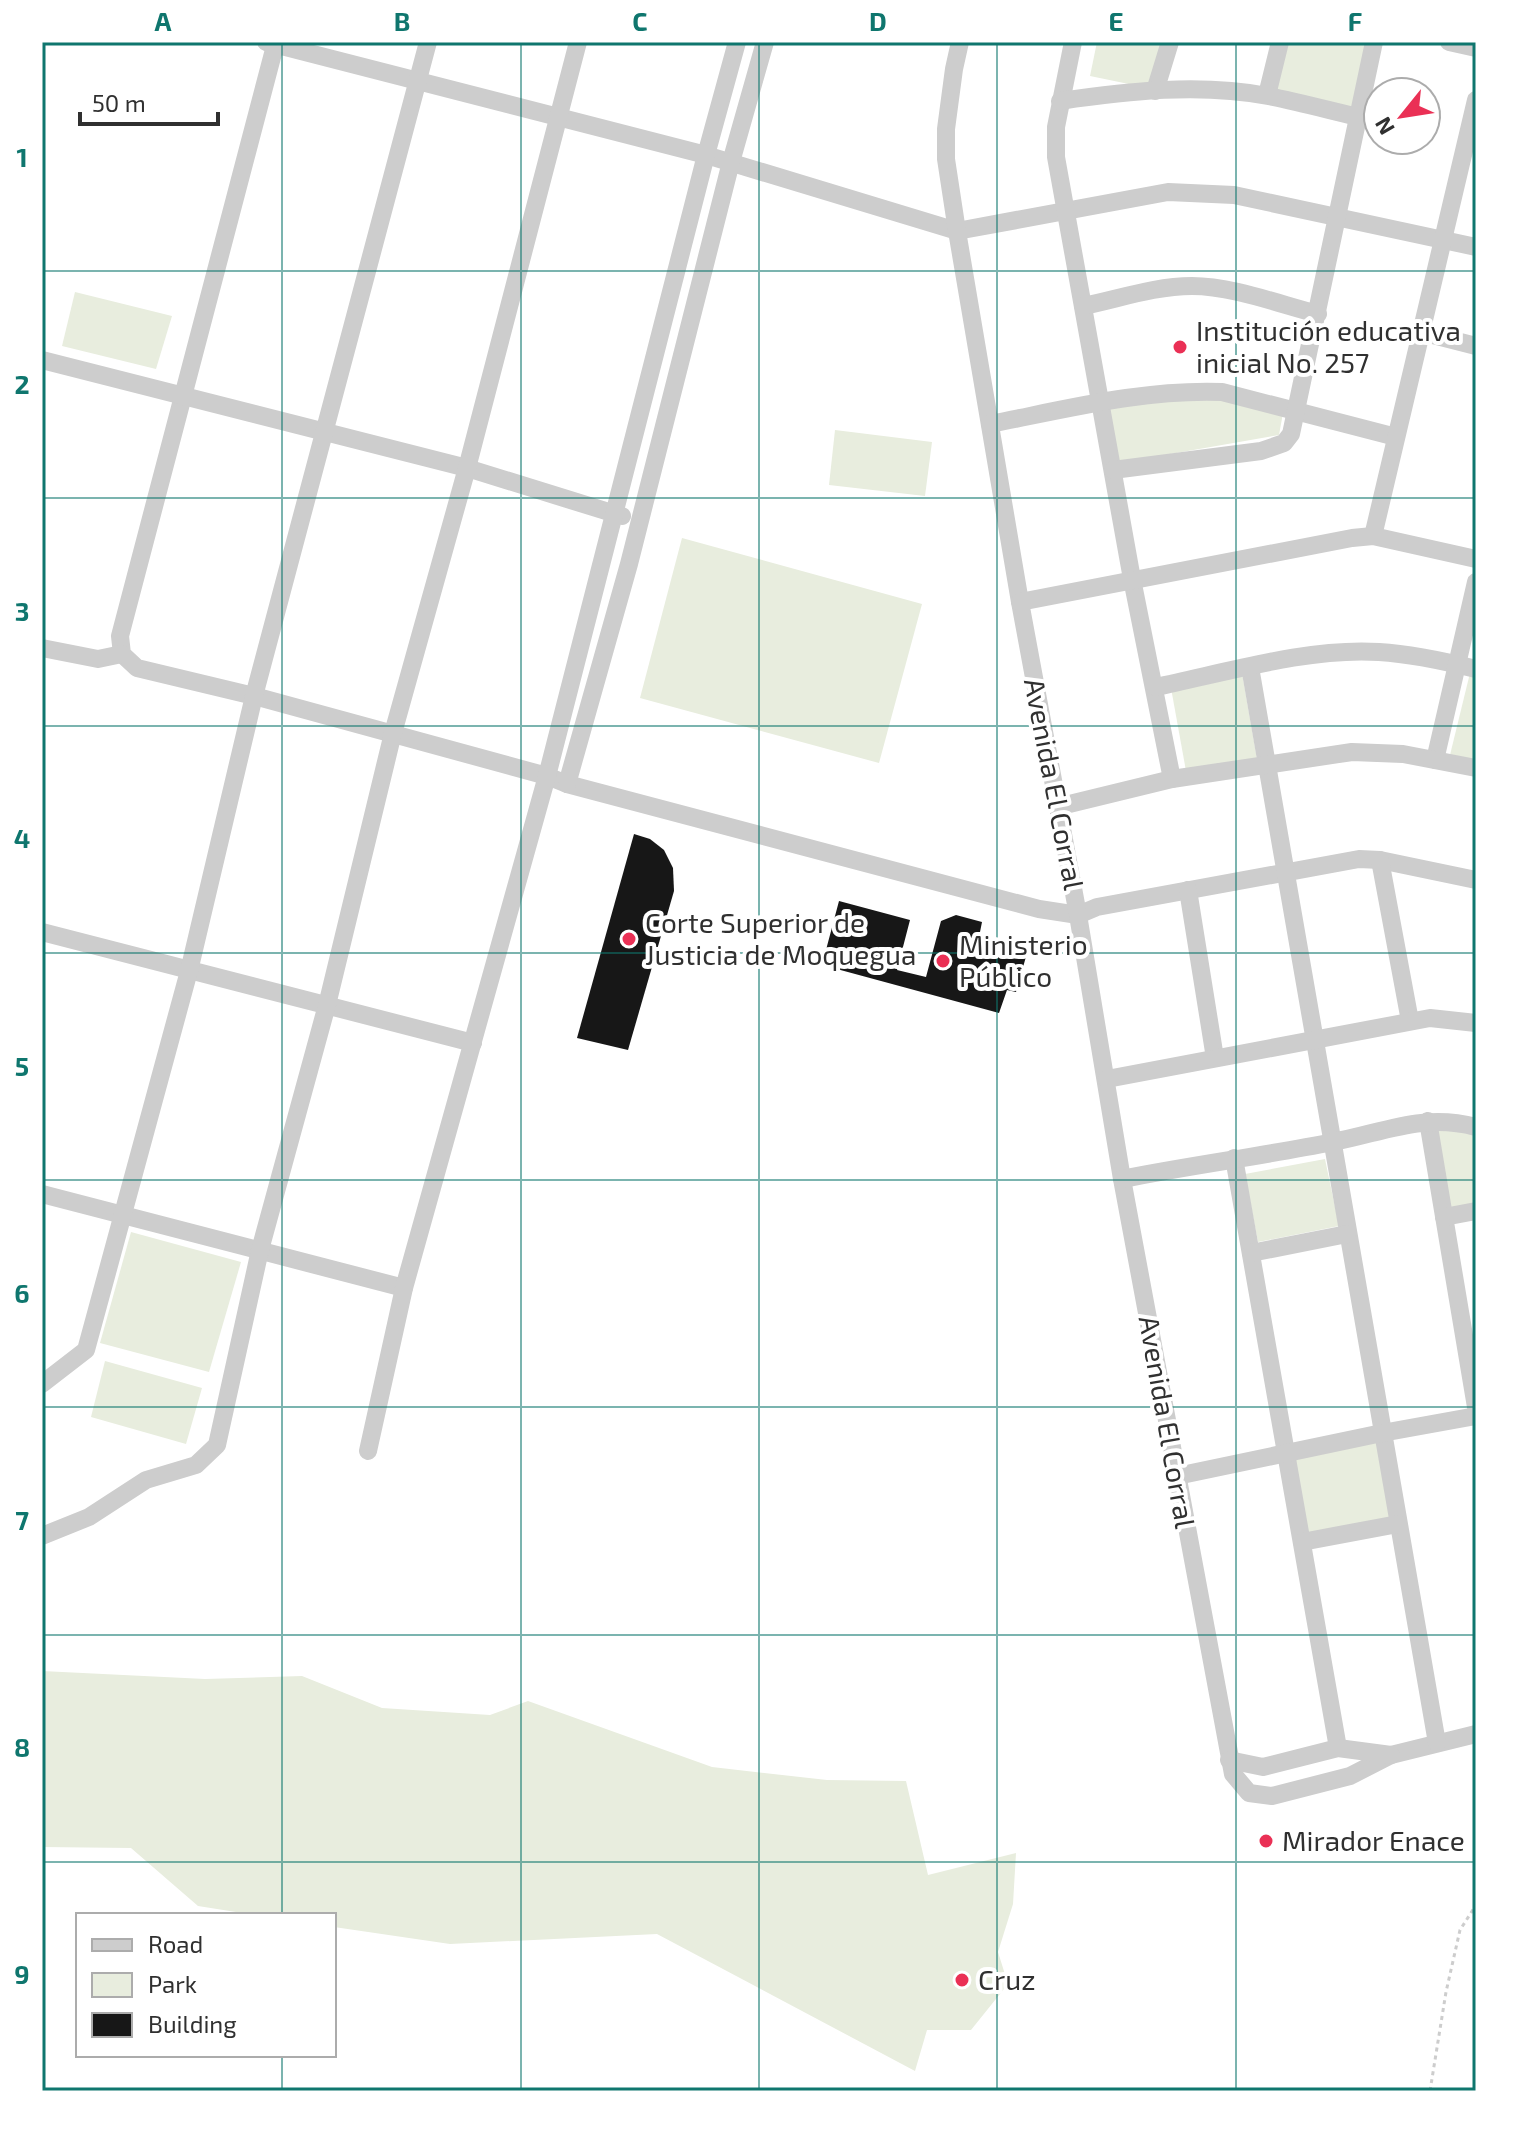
<svg xmlns="http://www.w3.org/2000/svg" width="1518" height="2133" font-family="'Exo 2',sans-serif">
	<style>
		.green { fill: #e8edde }
		.building { fill: #171717 }
		.lines { fill: none; stroke-linecap: round; stroke-linejoin: round }
		.path { stroke: #cdcdcd; stroke-width: 3; stroke-dasharray: 4 4; stroke-linecap: butt }
		.minor { stroke: #cdcdcd; stroke-width: 18 }
		.grid { fill: none; stroke: #0f766e; stroke-width: 2; stroke-opacity: 0.55 }
		.poi-dot { fill: #ea3055; stroke: #fff; stroke-width: 3 }
		.labels { text-anchor: middle; stroke-width: 8; stroke-linejoin: round; paint-order: stroke }
		.poi-label { font-size: 28px; fill: #303030; stroke: #fff; text-anchor: start }
		.street-label { font-size: 28px; fill: #303030; stroke: #fff }
		.neatline { fill: none; stroke: #0f766e; stroke-width: 3 }
		.grid-label { font-size: 26px; text-anchor: middle; font-weight: bold; fill: #0f766e }
	</style>
	<rect width="100%" height="100%" fill="#fff"/>
	<g class="green">
		<path d="M1097,42h65l-9,47 -63,-13z"/>
		<path d="M1283,42h86l-14,69 -84,-21z"/>
		<path d="M75,292l97,24 -16,53 -94,-23z"/>
		<path d="M1195,395l88,18 -4,22 -160,28 -11,-55z"/>
		<path d="M835,430l97,12 -7,54 -96,-11z"/>
		<path d="M682,538l240,66 -43,159 -239,-65z"/>
		<path d="M1242,673l15,86 -71,12 -15,-83z"/>
		<path d="M1470,673l6,1v87l-26,-6z"/>
		<path d="M1433,1126l43,8v70l-29,5z"/>
		<path d="M1325,1159l14,67 -81,16 -13,-68z"/>
		<path d="M131,1232l110,30 -32,110 -109,-29z"/>
		<path d="M105,1361l97,27 -16,56 -95,-27z"/>
		<path d="M1378,1439l16,81 -88,15 -13,-79z"/>
		<path d="M42,1671l163,8 97,-3 80,32 108,7 38,-14 184,66 115,13 79,1 22,94 88,-22 -3,51 -15,48 10,32 -37,46h-44l-12,41 -258,-137 -207,10 -116,-17v-12h-79l-57,-9 -67,-58 -89,-1z"/>
	</g>
	<g class="building">
		<path d="M634,834l16,5 14,11 9,18 1,23 -46,159 -51,-12z"/>
		<path d="M839,901l71,19 -13,50 29,7 15,-56 15,-6 26,7 -3,15 50,9 -13,46 -9,-2 -8,23 -177,-48z"/>
	</g>
	<g class="lines">
		<path class="path" d="M1430,2091l16,-99 14,-62 16,-25"/>
		<g class="minor">
			<path d="M266,42l440,113 251,76 211,-39 66,3 242,52"/>
			<path d="M276,42l-156,594 2,18 15,14 117,28 293,80 20,8 472,125 39,6 19,-8 262,-48 21,1 96,20"/>
			<path d="M960,42l-6,27 -8,60v30l11,72 63,371 58,313 44,264 111,595 16,19 23,3 78,-20 41,-21 85,-21"/>
			<path d="M1073,42l-17,85v30l76,422 40,200"/>
			<path d="M1449,42l27,6"/>
			<path d="M1155,91l15,-49"/>
			<path d="M1267,95l13,-53"/>
			<path d="M1060,101c68,-10 140,-18 208,-5 30,6 60,14 90,21"/>
			<path d="M1083,306c35,-7 72,-20 109,-20 39,0 87,18 126,28"/>
			<path d="M1421,332l55,14"/>
			<path d="M42,360l425,108 155,48"/>
			<path d="M990,424c77,-15 154,-35 232,-32l174,45"/>
			<path d="M1113,470l148,-19 23,-8 7,-9 83,-392"/>
			<path d="M1373,536l103,-436"/>
			<path d="M1020,602l332,-64 21,-2 103,23"/>
			<path d="M42,648l56,11 24,-5"/>
			<path d="M1250,667l187,1076"/>
			<path d="M1156,687c68,-14 154,-40 223,-35 33,2 65,9 97,17"/>
			<path d="M1435,760l41,-178"/>
			<path d="M567,784l62,-220 102,-402 34,-120"/>
			<path d="M1057,807l115,-28 180,-27 51,2 73,14"/>
			<path d="M1380,860l30,161"/>
			<path d="M1188,890l27,168"/>
			<path d="M42,932l431,111"/>
			<path d="M1107,1079l323,-61 46,5"/>
			<path d="M1428,1121l48,286"/>
			<path d="M1234,1158l104,590"/>
			<path d="M1122,1179c70,-14 141,-23 211,-37 52,-10 90,-29 143,-15"/>
			<path d="M42,1194l362,94"/>
			<path d="M1444,1217l32,-6"/>
			<path d="M1251,1253l96,-19"/>
			<path d="M42,1384l44,-34 103,-379 65,-275 174,-654"/>
			<path d="M368,1451l36,-163 143,-512 159,-621 31,-113"/>
			<path d="M1177,1476l205,-43 94,-17"/>
			<path d="M42,1536l47,-19 57,-37 50,-15 21,-20 43,-195 67,-245 66,-272 74,-265 111,-426"/>
			<path d="M1302,1542l96,-18"/>
			<path d="M1229,1760l34,7 75,-19 53,7"/>
		</g>
	</g>
	<path class="grid" d="M282,42v1873M521,42v2049M759,42v2049M997,42v2049M1236,42v2049M42,271h1434M42,498h1434M42,726h1434M42,953h1434M42,1180h1434M42,1407h1434M42,1635h1434M42,1862h1434M282,2055v36"/>
	<g class="poi-dot">
		<circle cx="1180" cy="347" r="8"/>
		<circle cx="629" cy="939" r="8"/>
		<circle cx="943" cy="961" r="8"/>
		<circle cx="1266" cy="1841" r="8"/>
		<circle cx="962" cy="1980" r="8"/>
	</g>
	<g class="labels">
		<g class="poi-label">
			<text x="1196" y="341">Institución educativa<tspan x="1196" dy="32">inicial No. 257</tspan></text>
			<text x="645" y="933">Corte Superior de<tspan x="645" dy="32">Justicia de Moquegua</tspan></text>
			<text x="959" y="955">Ministerio<tspan x="959" dy="32">Público</tspan></text>
			<text x="1282" y="1851">Mirador Enace</text>
			<text x="978" y="1990">Cruz</text>
		</g>
		<g class="street-label">
			<text transform="translate(1054 784) rotate(79)" y="10">Avenida El Corral</text>
			<text transform="translate(1167 1422) rotate(80)" y="10">Avenida El Corral</text>
		</g>
	</g>
	<rect width="1518" height="2133" fill="none" stroke="#ffffff" stroke-width="88"/>
	<rect x="76" y="1913" width="260" height="144" fill="#ffffff" stroke="#acacac" stroke-width="2"/>
	<rect x="92" y="1939" width="40" height="12" fill="#cdcdcd" stroke="#acacac" stroke-width="2"/>
	<text x="148" y="1953" font-size="24" fill="#303030">Road</text>
	<rect x="92" y="1973" width="40" height="24" fill="#e8edde" stroke="#acacac" stroke-width="2"/>
	<text x="148" y="1993" font-size="24" fill="#303030">Park</text>
	<rect x="92" y="2013" width="40" height="24" fill="#171717" stroke="#acacac" stroke-width="2"/>
	<text x="148" y="2033" font-size="24" fill="#303030">Building</text>
	<g transform="translate(1402 116) rotate(240)"><circle r="38" fill="#ffffff" stroke="#acacac" stroke-width="2"/>
	<path d="M0-6L14 30L0 20L-14 30Z" fill="#ea3055"/>
	<text y="-12" font-size="22" font-weight="bold" text-anchor="middle" fill="#303030">N</text>
	</g>
	<path d="M80 112v12h138v-12" fill="none" stroke="#303030" stroke-width="4"/>
	<text x="92" y="112" font-size="24" fill="#303030" stroke="#ffffff" stroke-width="6" paint-order="stroke">50 m</text>
	<rect x="44" y="44" width="1430" height="2045" class="neatline"/>
	<g class="grid-label">
		<text x="163" y="31">A</text>
		<text x="402" y="31">B</text>
		<text x="640" y="31">C</text>
		<text x="878" y="31">D</text>
		<text x="1116" y="31">E</text>
		<text x="1355" y="31">F</text>
		<text x="22" y="167">1</text>
		<text x="22" y="394">2</text>
		<text x="22" y="621">3</text>
		<text x="22" y="848">4</text>
		<text x="22" y="1076">5</text>
		<text x="22" y="1303">6</text>
		<text x="22" y="1530">7</text>
		<text x="22" y="1757">8</text>
		<text x="22" y="1984">9</text>
	</g>
</svg>
